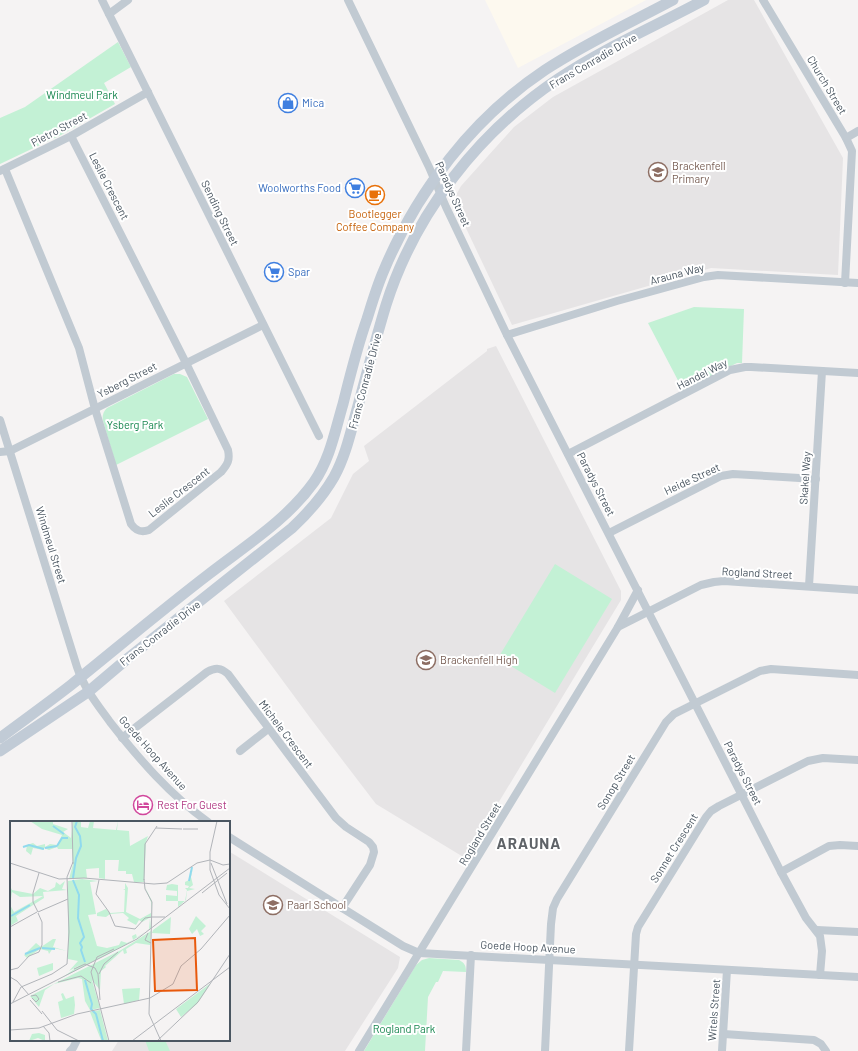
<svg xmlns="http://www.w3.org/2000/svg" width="858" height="1051" font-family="Barlow,sans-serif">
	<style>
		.commercial { fill: #fdf9ef }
		.education { fill: #e6e4e5 }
		.green { fill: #c3f1d5 }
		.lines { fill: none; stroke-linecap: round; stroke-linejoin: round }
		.street { stroke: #c1cad2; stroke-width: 8 }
		.secondary { stroke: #c1cbd6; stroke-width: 11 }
		.labels { text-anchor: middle; stroke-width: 4; stroke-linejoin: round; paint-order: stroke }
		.street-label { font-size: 11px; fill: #4a5661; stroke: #fff }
		.park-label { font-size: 11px; fill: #17864f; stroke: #fff }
		.shop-label { font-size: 11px; fill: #366cbe; stroke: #fff; text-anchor: start }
		.education-label { font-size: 11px; fill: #785e54; stroke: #fff; text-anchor: start }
		.food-label { font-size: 11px; fill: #c56008; stroke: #fff }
		.hotel-label { font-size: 11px; fill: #b23c85; stroke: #fff; text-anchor: start }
		.district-label { font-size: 15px; font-weight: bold; letter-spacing: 1px; fill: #5f6368; stroke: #fff }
		.inset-river { fill: none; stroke: #90daee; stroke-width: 2 }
		.inset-road { fill: none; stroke: #b1b4b9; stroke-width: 1 }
		.view { fill: #e8590c; fill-opacity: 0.15; stroke: #e8590c; stroke-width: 2 }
		.inset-edge { fill: none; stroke: #4a5661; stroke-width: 2 }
	</style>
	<rect width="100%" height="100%" fill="#f5f3f3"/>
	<path class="commercial" d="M485,0h161l-128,68z"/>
	<g class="education">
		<path d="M728,0h26l89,158 -5,117 -127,-7 -199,57 -57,-120 1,-10 5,-9 53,-59 39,-30z"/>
		<path d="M496,346l125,245v9l-156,258 -89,-54 -65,-85 -87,-118 107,-83 22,-44 16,-13 -5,-15 123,-95v-2z"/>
		<path d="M230,852l170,105 -2,11 -53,83h-233l7,-11h110z"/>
	</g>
	<g class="green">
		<path d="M118,42l13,25 -27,16 11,21 -54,31 -61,29v-46l25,-11z"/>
		<path d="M694,307l50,2 -2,54h-5l-54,27 -35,-67z"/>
		<path d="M174,374h6l7,3 21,42 -92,46 -13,-44c-1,-5 0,-9 4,-13z"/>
		<path d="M555,564l57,35 -57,94 -57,-35z"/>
		<path d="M429,958l30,2c6,3 7,6 7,12l-23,-1 -5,11h-2l-8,15 -3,54h-61l52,-86 6,-5z"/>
		<path d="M145,1040h20l5,11h-21z"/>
	</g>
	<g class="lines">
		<g class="street">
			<path d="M102,0l217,436"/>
			<path d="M348,0l81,167 17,40 61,128 274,537 25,46 14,18 2,15 -2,24"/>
			<path d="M763,0l83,138 6,13 -7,132"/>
			<path d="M109,14l19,-14"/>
			<path d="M846,138l12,-7"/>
			<path d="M5,169l74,179 16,61 36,115c5,7 10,9 18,6l72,-58c7,-8 9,-12 7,-22l-42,-87 -115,-227"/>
			<path d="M0,171l71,-35 77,-44"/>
			<path d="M507,335l110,-34 87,-24 14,-2 140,8"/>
			<path d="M0,420l77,247c7,21 20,37 33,55 29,37 60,73 98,100"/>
			<path d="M0,452l10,-1 253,-126"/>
			<path d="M568,454l162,-84 15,-3h6l107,6"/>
			<path d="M609,533l112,-57 12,-2 83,5"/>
			<path d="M809,586l13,-215"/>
			<path d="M618,627l83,-42 13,-3 10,-1 134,9"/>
			<path d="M122,738l85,-66c9,-5 14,-4 21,2l108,144 10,9 23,15 4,5 1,5 -4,13 -28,43"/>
			<path d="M240,751l28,-22"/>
			<path d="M229,837l174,109 16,7 439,24"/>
			<path d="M781,872l48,-26 11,-1 18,1"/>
			<path d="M817,930l41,2"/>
			<path d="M724,1034l90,6 7,4 5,7"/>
			<path d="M70,1051l3,-3 4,-8"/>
			<path d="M359,1051l259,-424 20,-37"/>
			<path d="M466,1051l5,-96"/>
			<path d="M545,1051l6,-127 2,-16 4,-9 109,-177 8,-8 86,-43 11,-2 87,6"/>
			<path d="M629,1051l7,-117 2,-7 68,-110 5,-6 8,-5 89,-45 15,-3 35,2"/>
			<path d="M722,1051l5,-81"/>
		</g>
		<g class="secondary">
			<path d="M0,738c24,-18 48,-35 71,-53 46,-37 91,-75 138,-111 36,-28 78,-54 105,-92 16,-23 21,-51 29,-78 7,-28 14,-57 24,-85 5,-16 10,-33 17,-49 33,-79 89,-152 161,-200 41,-27 85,-47 128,-70"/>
			<path d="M0,751l88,-59 39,-33 165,-131c16,-15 31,-32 42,-51 11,-20 16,-42 22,-64 10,-36 19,-72 30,-108 29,-92 93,-173 172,-226 46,-31 98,-53 146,-79"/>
		</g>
	</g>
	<defs>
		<g id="shop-ring" transform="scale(1)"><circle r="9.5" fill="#fff" stroke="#3f7fe0" stroke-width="1.5"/><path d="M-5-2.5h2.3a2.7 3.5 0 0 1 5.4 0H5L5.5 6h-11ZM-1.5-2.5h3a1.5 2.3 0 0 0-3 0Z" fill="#3f7fe0"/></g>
		<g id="school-ring" transform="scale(1)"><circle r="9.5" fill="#fff" stroke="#8d6e63" stroke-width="1.5"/><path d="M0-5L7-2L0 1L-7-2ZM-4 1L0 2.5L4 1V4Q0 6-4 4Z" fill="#8d6e63"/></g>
		<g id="supermarket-ring" transform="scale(1)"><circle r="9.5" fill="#fff" stroke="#3f7fe0" stroke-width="1.5"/><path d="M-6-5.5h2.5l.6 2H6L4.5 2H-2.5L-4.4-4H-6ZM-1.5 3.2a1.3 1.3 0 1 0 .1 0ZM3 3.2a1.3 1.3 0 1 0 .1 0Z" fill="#3f7fe0"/></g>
		<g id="cafe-ring" transform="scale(1)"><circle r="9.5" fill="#fff" stroke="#e8710a" stroke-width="1.5"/><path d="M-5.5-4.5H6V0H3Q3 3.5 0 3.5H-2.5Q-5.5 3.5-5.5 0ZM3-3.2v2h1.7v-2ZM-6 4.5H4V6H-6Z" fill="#e8710a"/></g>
		<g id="hotel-ring" transform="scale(1)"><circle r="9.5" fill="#fff" stroke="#d1479c" stroke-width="1.5"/><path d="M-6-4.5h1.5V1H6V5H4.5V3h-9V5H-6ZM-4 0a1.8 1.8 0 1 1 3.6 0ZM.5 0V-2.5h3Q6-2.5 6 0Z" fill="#d1479c"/></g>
	</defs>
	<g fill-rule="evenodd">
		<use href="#shop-ring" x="288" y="103"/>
		<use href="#school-ring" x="658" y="172"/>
		<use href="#supermarket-ring" x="355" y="188"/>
		<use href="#cafe-ring" x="375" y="195"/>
		<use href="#supermarket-ring" x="274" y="272"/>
		<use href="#school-ring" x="426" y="660"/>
		<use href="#hotel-ring" x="143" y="805"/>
		<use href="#school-ring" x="273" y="905"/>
	</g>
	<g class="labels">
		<g class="street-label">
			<text transform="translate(593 61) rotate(-30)" y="4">Frans Conradie Drive</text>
			<text transform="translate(827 85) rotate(59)" y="4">Church Street</text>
			<text transform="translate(59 129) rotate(-28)" y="4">Pietro Street</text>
			<text transform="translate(109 186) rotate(63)" y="4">Leslie Crescent</text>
			<text transform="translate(453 194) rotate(66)" y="4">Paradys Street</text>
			<text transform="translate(220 213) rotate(64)" y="4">Sending Street</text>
			<text transform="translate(677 274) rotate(-15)" y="4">Arauna Way</text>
			<text transform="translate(702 374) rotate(-27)" y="4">Handel Way</text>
			<text transform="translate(127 380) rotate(-27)" y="4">Ysberg Street</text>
			<text transform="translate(365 381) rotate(-75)" y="4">Frans Conradie Drive</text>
			<text transform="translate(805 478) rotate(-86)" y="4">Skakel Way</text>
			<text transform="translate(692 479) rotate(-25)" y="4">Heide Street</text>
			<text transform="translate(596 484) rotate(63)" y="4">Paradys Street</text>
			<text transform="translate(179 492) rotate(-38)" y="4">Leslie Crescent</text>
			<text transform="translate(51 545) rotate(73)" y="4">Windmeul Street</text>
			<text transform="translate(757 573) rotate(3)" y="4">Rogland Street</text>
			<text transform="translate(160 633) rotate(-38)" y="4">Frans Conradie Drive</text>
			<text transform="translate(286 734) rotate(53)" y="4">Michele Crescent</text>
			<text transform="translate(153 753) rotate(48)" y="4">Goede Hoop Avenue</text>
			<text transform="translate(743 773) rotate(63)" y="4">Paradys Street</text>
			<text transform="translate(616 782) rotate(-59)" y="4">Sonop Street</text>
			<text transform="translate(480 834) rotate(-59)" y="4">Rogland Street</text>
			<text transform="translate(674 848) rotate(-58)" y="4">Sonnet Crescent</text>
			<text transform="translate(528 947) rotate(3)" y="4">Goede Hoop Avenue</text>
			<text transform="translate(714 1010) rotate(-86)" y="4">Witels Street</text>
		</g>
		<g class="park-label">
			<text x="82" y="99">Windmeul Park</text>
			<text x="135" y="429">Ysberg Park</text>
			<text x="404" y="1033">Rogland Park</text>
		</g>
		<g class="shop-label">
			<text x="302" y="107">Mica</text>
			<text x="341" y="192" text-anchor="end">Woolworths Food</text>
			<text x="288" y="276">Spar</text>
		</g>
		<g class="education-label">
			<text x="672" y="170">Brackenfell<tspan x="672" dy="13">Primary</tspan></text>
			<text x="440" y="664">Brackenfell High</text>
			<text x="287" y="909">Paarl School</text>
		</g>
		<g class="food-label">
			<text x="375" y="218">Bootlegger<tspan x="375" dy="13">Coffee Company</tspan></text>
		</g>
		<g class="hotel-label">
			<text x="157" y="809">Rest For Guest</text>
		</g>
		<g class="district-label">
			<text x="529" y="849">ARAUNA</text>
		</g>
	</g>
	<g transform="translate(10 821)">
		<rect width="220" height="220" fill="#f5f3f3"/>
		<path d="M20,0h23v3l15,5 -5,3 8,6 2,-17h8v6l7,1 2,-7h4l-1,7 23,2 2,-9 -1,9 12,1 1,15 18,-10 -2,6 -2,40h-10l-2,-8h-6v-3h-8l1,-11h-14v19l-6,-1v-10l-13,1 1,9 -18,1 4,-15 -1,-15h-14l-1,-2 -8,3 -5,-2 -1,2 -10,-2 -2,7 -5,-4 1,-6 6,-2 4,3 8,-2v3l5,-3 7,1 5,-10 -20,-6zM183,47l-2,9 2,8 -4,3 6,1 -8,2 -1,9 -8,7v-6h-12v-6l11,1v-5l-11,-1 1,-5 5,-1 6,1v16h7l2,-11 -2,-2h3l1,-2 -4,-1v-3l4,-2zM72,58l16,2 -8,1 6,32 -8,1 9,31 10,2 12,-3 2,-4 6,2 6,-3 -1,-4 4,-2 1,4 12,-9 1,-11 1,10 -24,16 -64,33 17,-12 -11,6 9,-10 -10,-2v-78zM55,60l-3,8 5,1 -24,2 1,6 -28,18 2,5 -8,5v-40l2,4 21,4 7,-6 8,3 7,-4 1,-5 4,3zM2,71l8,5 23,-1 -29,16 -4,-7zM115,62l3,5 -2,24 14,7 11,-6v-11l-7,-17 8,16 -1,16 -9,5 -3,-2 -3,5 -9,-5 2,-2 -6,-5 -13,1 -4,3 -9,-1v-3l9,-4 4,4 14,-1 1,-22 -2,-1h2zM186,95l10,10 -5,5 3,3 -4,2 -3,-7 -5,5 -3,-5zM161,96l-1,17 -18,-1 1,-3zM141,110l-1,14 -14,-2 -10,6 1,4 -3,1 -1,-4 -18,16 1,1 -5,4 -1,19 -8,-10 8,28 -10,2 -5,-9 -3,-22 -4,-1 -24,6 -9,6 -6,17 -9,-11 91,-46zM43,118h3l-3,8 14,4 -14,-3 -4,6 -1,-3 -8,-2 -13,9 -3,-3 12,-12 5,4zM43,142v7l-14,6 -2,-8zM201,162l-14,21 -16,13 -5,-8zM130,167l-1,12 -15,4 -2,-15zM53,172l3,6 8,-3 1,9 -1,9 -13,4 -3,-16 5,-2 -2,-6zM90,189l8,31 -7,-1 -11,-28zM29,212l6,2v6l-7,-3 -9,3 3,-7z" fill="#c3f1d5" fill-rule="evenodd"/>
		<path class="inset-river" d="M43,5l11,8M47,25l5,-8h6M13,26l6,-2 15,4M35,27l12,-2M63,57l3,-20 5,-12 -1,-10 -5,-9 2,-6M63,59l6,15 -1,23 6,19 -4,6 2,4 -1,3 4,12M179,60l3,-14M1,95l19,-11M32,127l13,1M15,133l15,-6M75,159l7,24 -1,5 5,5 7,27"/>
		<path class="inset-road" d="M62,0l1,43M207,0l-7,31v18l9,25 11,14M146,7l26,1M173,8h15M0,42l49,16 25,-1 70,6 13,-1 30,-20 13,-3 13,5 7,-1M201,42l16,41M134,58l1,10 7,13 -3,112 12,27M89,59l-3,14 13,18 6,14 20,3 10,-11 7,-1M134,59l1,-36 12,-18M192,72l25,-20M28,91l-5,-10v-9l6,-20M28,91l30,-13M142,96h13M0,106l27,-15M138,112l-3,7 6,3M64,148l11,-5 10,4 3,6 2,26M0,149l8,-2 11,-12 10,-4 3,-7v-23l-4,-9M89,153l5,-10 14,-12M0,156l7,4 12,14M48,161l23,-6 10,7M11,166l31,-13 15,-10 2,-32 -2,-55 6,-15M21,175l5,-1 3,4 -3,3 -4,-4M20,179l12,14M3,181l8,-15M0,183l127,-65 93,-71M32,190l15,19 22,11M33,205l6,7 1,8M0,209l29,-2 38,-14 73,-16 23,-14 8,-18 20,-17 29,-34M99,220l-18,-69 6,-15 17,-8M122,220l98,-74M147,220l41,-39 32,-48"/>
		<path class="view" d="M185,117l2,52 -42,1 -2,-51z"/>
		<rect width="220" height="220" class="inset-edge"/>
	</g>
</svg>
